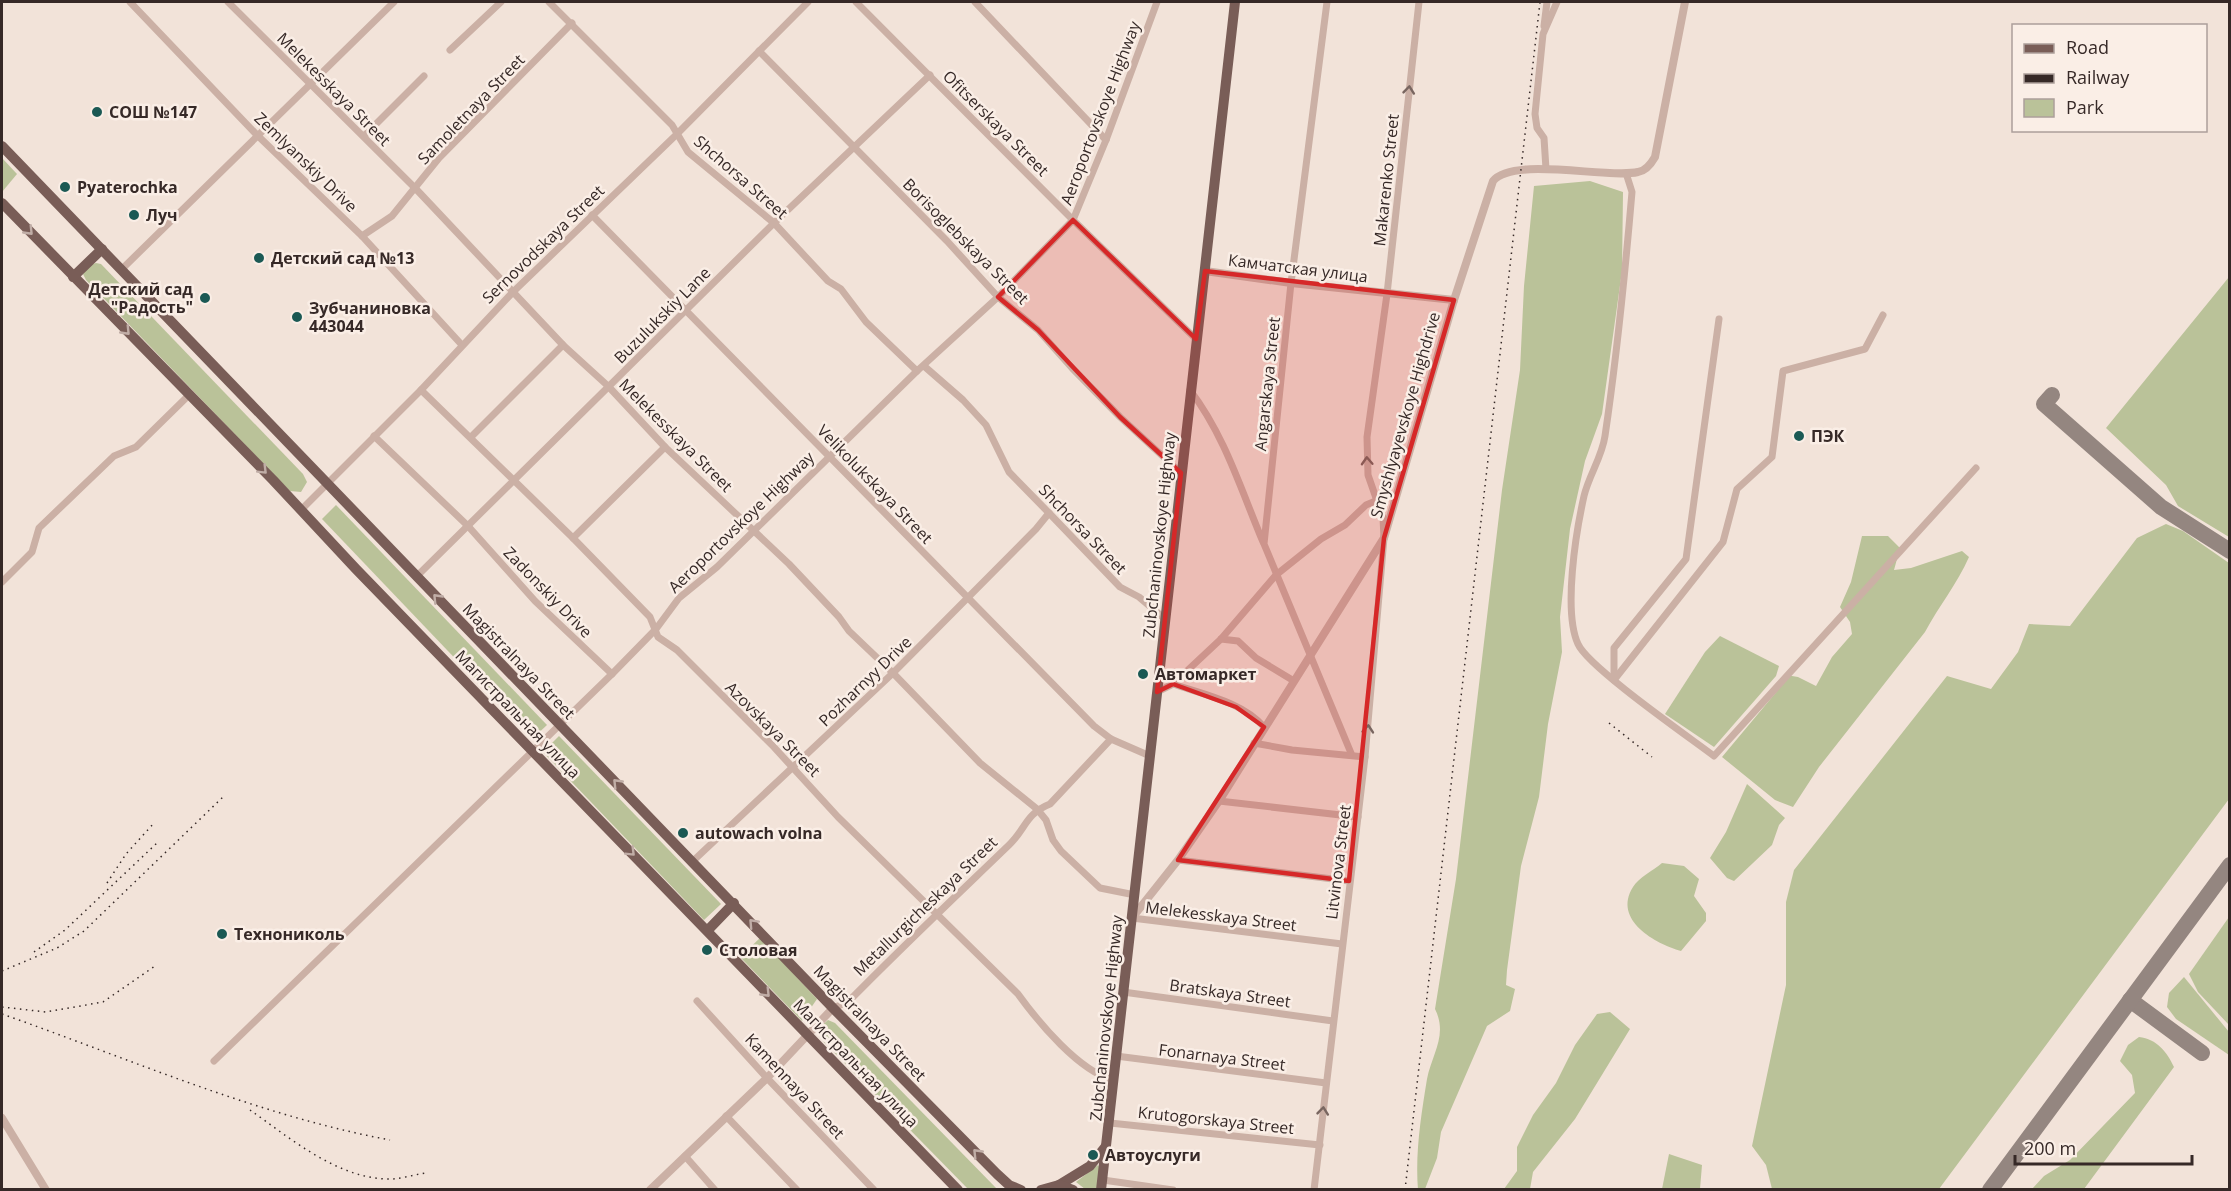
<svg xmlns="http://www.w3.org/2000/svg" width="2231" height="1191" font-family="'Open Sans',sans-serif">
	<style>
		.green { fill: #bac299 }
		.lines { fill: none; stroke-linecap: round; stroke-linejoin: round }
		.taxiway { stroke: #948680; stroke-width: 16 }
		.minor { stroke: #cbb0a5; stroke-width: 7 }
		.tertiary { stroke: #cbb0a5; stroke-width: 8 }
		.primary { stroke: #795d57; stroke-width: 10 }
		.rail { stroke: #362927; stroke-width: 1.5; stroke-dasharray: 1.5 4.5; stroke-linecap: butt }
		.oneway { stroke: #796660 }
		.oneway2 { stroke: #c0ada6 }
		.marked { fill: #d62828; fill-opacity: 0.2; stroke: #d62828; stroke-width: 4.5; stroke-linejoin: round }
		.poi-dot { fill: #1b5954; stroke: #faeee6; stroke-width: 2 }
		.labels { text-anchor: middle; stroke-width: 5; stroke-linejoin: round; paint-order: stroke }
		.street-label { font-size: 16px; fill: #362927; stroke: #faeee6 }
		.poi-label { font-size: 16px; font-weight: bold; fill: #362927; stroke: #faeee6; text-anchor: start }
	</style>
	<rect width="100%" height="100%" fill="#f2e3d9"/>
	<g class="green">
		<path d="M2,158l15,16 -15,18z"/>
		<path d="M1590,181l33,11 -1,79 -20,143 -17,47 -15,68 -10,88 2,35 -14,72 -9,73 -18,69 -14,104 -1,15 9,4 -5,22 -23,15 -46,106 -4,26 -12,31 -7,1c-3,-37 3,-74 9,-111 5,-25 21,-44 8,-70l21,-130 46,-389 18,-120 4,-84 10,-100z"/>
		<path d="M96,263l5,1 202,210 4,8 -6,10 -11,-1 -4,-4 -200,-207 -3,-6 7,-9z"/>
		<path d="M2229,277v260l-51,-31 -12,-21 -60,-57z"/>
		<path d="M336,505l211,220 -15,14 -210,-220z"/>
		<path d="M2166,524l17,7 46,32v236l-290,390h-167l-6,-24 -14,-19 34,-161v-83l8,-32 153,-194 44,13 27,-37 11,-28 41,2 67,-88z"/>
		<path d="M1862,536h26l12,12 -6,22 17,-2 51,-17 7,6c-12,27 -30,49 -44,75l-106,135 -26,40 -18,-7 -53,-43 56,-67 8,-15 12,2 18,9 16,-29 20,-23 -2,-12 -10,-15 11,-25z"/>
		<path d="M1720,636l59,30 -3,10 -62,71 -49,-33 40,-62z"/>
		<path d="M559,736l162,168 -17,16 -161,-168z"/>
		<path d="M1747,784l38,34 -6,7 -7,20 -38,36 -7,-3 -17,-20 16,-26z"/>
		<path d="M1662,863l22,3 15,13 -5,17 12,17v8l-25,30c-25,-7 -69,-31 -48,-64 5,-9 21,-17 29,-24z"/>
		<path d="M2229,917v108l-31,-33 -9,-18z"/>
		<path d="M760,938l57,61 -15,22 -62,-64z"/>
		<path d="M2184,977l45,55v23l-53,-36 -9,-12 2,-14z"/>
		<path d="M1610,1012l20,17 -55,90 -42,53 -3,17h-26l13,-18v-24l16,-32 23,-32 19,-38 22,-31z"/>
		<path d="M828,1020l7,3 162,166h-29l-147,-150 -2,-11z"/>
		<path d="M2139,1037c18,2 28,15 35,30l-90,122h-52l12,-13 26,-16 65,-67 -3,-18 -12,-14 8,-16z"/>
		<path d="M1669,1154l33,11 -2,24h-38z"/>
		<path d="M1098,1165l2,3 -2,21h-13l-9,-7z"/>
	</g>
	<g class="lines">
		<g class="taxiway">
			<path d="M2052,395l-8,9 117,103 69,44"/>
			<path d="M2130,1000l72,53"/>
			<path d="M1990,1190l240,-325"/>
		</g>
		<g class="minor">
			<path d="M130,2l126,132 106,102 99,108"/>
			<path d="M228,2l188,187 147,156 45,41 57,61 124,117 50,53 10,14 44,42 87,90 57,46 9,11 7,20 8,11 39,37 35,7"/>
			<path d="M549,2l123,123 16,27 86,71 54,58 13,8 25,33 51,49"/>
			<path d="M856,2l217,218 123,119"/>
			<path d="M975,2l131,138"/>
			<path d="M1327,2l-36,281 -27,261 87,209"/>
			<path d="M1544,26l3,-24"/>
			<path d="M450,50l51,-48"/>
			<path d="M759,51l188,190 51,56 40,33 34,38 48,49 61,56"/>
			<path d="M364,136l60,-60"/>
			<path d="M1546,169l-2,-31 -7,-10 -2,-14 8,-80 14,-32"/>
			<path d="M1626,173l6,19c-7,82 -15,163 -27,244 -3,21 -16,39 -21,60 -8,36 -21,115 -6,148 10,23 111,93 136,112l262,-288"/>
			<path d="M592,215l502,511 17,13 39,17"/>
			<path d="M362,236l30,-20 47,-58 133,-135"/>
			<path d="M121,270l273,-268"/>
			<path d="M924,366l39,34 23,25 23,47 40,41 71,74 19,10 26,22"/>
			<path d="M421,390l152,148 77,79 8,20 19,13 95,95 66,72 180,177c21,29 61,77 95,86"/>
			<path d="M1190,390c35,46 51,100 73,152"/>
			<path d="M374,436l94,90 67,75 77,73"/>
			<path d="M471,437l92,-92"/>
			<path d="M301,510l120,-120 92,-98 163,-157 132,-133"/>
			<path d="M573,538l92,-91"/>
			<path d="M416,577l358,-354 156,-148"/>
			<path d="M2,582l30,-30 7,-24 75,-72 22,-9 53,-52"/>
			<path d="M1221,639l17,2 18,17 38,23"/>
			<path d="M1614,680l109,-138 14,-53 35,-32 11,-86 82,-22 18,-34"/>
			<path d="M1614,680v-32l72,-89 33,-240"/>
			<path d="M1173,684c29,10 70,18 91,43"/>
			<path d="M1157,692l16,-8 48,-45 55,-64 45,-36 24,-14 21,-20 12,-5"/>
			<path d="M1254,743l38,7 73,7"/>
			<path d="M1219,801l139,16"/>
			<path d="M1178,860l171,21"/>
			<path d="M693,861l200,-188 143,-144 13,-16"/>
			<path d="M1132,918l210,26"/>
			<path d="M1123,992l210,29"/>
			<path d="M697,1001l70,77 107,112"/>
			<path d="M833,1008l15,-6c53,-54 107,-105 161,-157 17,-16 16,-31 41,-41l61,-65"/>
			<path d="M1116,1056l210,27"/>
			<path d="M214,1061l398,-387 44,-45 23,-31 38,-31 200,-196 81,-74 75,-77 33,-80 51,-138"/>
			<path d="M726,1116l71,74"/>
			<path d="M1110,1123l210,22"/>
			<path d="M685,1156l30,34"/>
			<path d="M1103,1180l70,10"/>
			<path d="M1314,1190l51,-433 19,-219 -1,-20 -15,-43 -1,-38 20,-143 32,-292"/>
		</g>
		<g class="tertiary">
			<path d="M1205,271l86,12 163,17"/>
			<path d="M1132,918l46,-58 41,-59 165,-263 70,-238 39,-119c21,-25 114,-2 145,-9 8,-1 13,-8 17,-15l30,-155"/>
			<path d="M2,1118l44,72"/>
			<path d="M650,1190l117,-112 66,-70"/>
		</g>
		<g class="primary">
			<path d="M2,146l831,862 164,166 12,11 12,5"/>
			<path d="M2,203l271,277 83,89 602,621"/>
			<path d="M73,277l29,-28"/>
			<path d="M708,930l26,-27"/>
			<path d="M1059,1185l31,-19 16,-20"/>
			<path d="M1041,1190l18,-5 14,5"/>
			<path d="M1101,1190l134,-1188"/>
		</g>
		<g class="rail">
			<path d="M1609,723l43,34"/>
			<path d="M107,883l19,-29 28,-31"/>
			<path d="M34,952l31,-22 92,-87"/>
			<path d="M2,971l55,-23 27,-17 140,-135"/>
			<path d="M2,1007l44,5 57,-10 52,-36"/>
			<path d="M2,1014c128,45 254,101 388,126"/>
			<path d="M250,1110c40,28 90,71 143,69 10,-1 21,-4 32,-6"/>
			<path d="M1405,1190l135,-1188"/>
		</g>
	</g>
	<defs><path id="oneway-chevron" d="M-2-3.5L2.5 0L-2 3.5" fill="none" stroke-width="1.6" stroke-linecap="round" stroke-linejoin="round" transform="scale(1.5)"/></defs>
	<g class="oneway">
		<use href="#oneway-chevron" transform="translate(1409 90) rotate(-84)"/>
		<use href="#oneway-chevron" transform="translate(1367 461) rotate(-93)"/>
		<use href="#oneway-chevron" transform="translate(1368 729) rotate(-85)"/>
		<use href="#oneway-chevron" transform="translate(1323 1111) rotate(-84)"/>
	</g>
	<g class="oneway2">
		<use href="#oneway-chevron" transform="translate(29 231) rotate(46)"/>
		<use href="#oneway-chevron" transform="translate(126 331) rotate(46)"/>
		<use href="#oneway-chevron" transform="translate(263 470) rotate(45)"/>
		<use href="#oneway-chevron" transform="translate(437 598) rotate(-134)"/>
		<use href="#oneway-chevron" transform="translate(617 783) rotate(-134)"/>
		<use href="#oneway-chevron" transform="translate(631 852) rotate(45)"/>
		<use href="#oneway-chevron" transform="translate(753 923) rotate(-133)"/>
		<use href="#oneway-chevron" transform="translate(766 993) rotate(46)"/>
		<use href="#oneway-chevron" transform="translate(977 1153) rotate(-134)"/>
	</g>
	<path class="marked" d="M1073,220l123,119 9,-68 249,29 -70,238 -35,343 -171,-21 86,-133 -28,-20 -63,-23 -16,8 24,-219 -61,-56 -82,-87 -40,-33z"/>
	<g class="poi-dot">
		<circle cx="97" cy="112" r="6"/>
		<circle cx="65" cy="187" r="6"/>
		<circle cx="134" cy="215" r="6"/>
		<circle cx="259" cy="258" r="6"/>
		<circle cx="205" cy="298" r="6"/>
		<circle cx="297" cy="317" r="6"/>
		<circle cx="1799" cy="436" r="6"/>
		<circle cx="1143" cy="674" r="6"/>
		<circle cx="683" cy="833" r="6"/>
		<circle cx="222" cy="934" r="6"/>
		<circle cx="707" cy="950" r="6"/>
		<circle cx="1093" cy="1155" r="6"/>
	</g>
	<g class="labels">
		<g class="street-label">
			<text transform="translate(334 89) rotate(45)" y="6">Melekesskaya Street</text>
			<text transform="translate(471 109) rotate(-46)" y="6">Samoletnaya Street</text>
			<text transform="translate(1100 113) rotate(-69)" y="6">Aeroportovskoye Highway</text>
			<text transform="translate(996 123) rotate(45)" y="6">Ofitserskaya Street</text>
			<text transform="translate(306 162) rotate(44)" y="6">Zemlyanskiy Drive</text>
			<text transform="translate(741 177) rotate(41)" y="6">Shchorsa Street</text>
			<text transform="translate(1386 180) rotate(-84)" y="6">Makarenko Street</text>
			<text transform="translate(966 241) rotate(45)" y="6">Borisoglebskaya Street</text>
			<text transform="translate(543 244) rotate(-44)" y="6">Sernovodskaya Street</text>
			<text transform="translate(1298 268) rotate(7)" y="6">Камчатская улица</text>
			<text transform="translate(662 315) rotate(-45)" y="6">Buzulukskiy Lane</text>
			<text transform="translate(1267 384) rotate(-84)" y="6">Angarskaya Street</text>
			<text transform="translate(1405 415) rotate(-74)" y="6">Smyshlyayevskoye Highdrive</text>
			<text transform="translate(676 435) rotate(45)" y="6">Melekesskaya Street</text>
			<text transform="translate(875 484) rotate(46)" y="6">Velikolukskaya Street</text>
			<text transform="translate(741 522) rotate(-44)" y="6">Aeroportovskoye Highway</text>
			<text transform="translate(1083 529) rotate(46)" y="6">Shchorsa Street</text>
			<text transform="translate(1159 535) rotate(-84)" y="6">Zubchaninovskoye Highway</text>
			<text transform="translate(548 592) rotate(46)" y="6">Zadonskiy Drive</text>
			<text transform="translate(519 661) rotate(46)" y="6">Magistralnaya Street</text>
			<text transform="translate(865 681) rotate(-44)" y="6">Pozharnyy Drive</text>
			<text transform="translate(518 714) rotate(46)" y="6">Магистральная улица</text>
			<text transform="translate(773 729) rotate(45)" y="6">Azovskaya Street</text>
			<text transform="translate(1338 862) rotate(-83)" y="6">Litvinova Street</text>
			<text transform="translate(925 906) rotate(-44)" y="6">Metallurgicheskaya Street</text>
			<text transform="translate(1221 916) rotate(7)" y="6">Melekesskaya Street</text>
			<text transform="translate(1230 993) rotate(8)" y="6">Bratskaya Street</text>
			<text transform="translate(1106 1018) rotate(-84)" y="6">Zubchaninovskoye Highway</text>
			<text transform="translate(870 1023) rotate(46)" y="6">Magistralnaya Street</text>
			<text transform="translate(1222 1057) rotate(7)" y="6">Fonarnaya Street</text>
			<text transform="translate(856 1063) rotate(46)" y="6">Магистральная улица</text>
			<text transform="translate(795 1086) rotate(47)" y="6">Kamennaya Street</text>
			<text transform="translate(1216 1120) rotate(6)" y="6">Krutogorskaya Street</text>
		</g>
		<g class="poi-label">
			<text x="109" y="118">СОШ №147</text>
			<text x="77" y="193">Pyaterochka</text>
			<text x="146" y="221">Луч</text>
			<text x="271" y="264">Детский сад №13</text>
			<text x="193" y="295" text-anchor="end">Детский сад<tspan x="193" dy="18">"Радость"</tspan></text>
			<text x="309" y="314">Зубчаниновка<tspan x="309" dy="18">443044</tspan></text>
			<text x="1811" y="442">ПЭК</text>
			<text x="1155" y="680">Автомаркет</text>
			<text x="695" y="839">autowach volna</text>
			<text x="234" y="940">Технониколь</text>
			<text x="719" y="956">Столовая</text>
			<text x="1105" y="1161">Автоуслуги</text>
		</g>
	</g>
	<rect width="2231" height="1191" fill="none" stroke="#362927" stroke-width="6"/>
	<rect x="2012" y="24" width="195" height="108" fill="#faeee6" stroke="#ac9f9a" stroke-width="1.5"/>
	<rect x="2024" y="44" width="30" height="9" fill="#795d57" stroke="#ac9f9a" stroke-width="1.5"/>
	<text x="2066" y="54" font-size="18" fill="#362927">Road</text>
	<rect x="2024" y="74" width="30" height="9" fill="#362927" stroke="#ac9f9a" stroke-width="1.5"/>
	<text x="2066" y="84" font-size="18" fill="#362927">Railway</text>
	<rect x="2024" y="99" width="30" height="18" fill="#bac299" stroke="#ac9f9a" stroke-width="1.5"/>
	<text x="2066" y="114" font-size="18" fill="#362927">Park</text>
	<path d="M2015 1155v9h177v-9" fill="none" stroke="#362927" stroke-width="3"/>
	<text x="2024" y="1155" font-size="18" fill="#362927" stroke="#faeee6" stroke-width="4.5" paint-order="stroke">200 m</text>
</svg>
